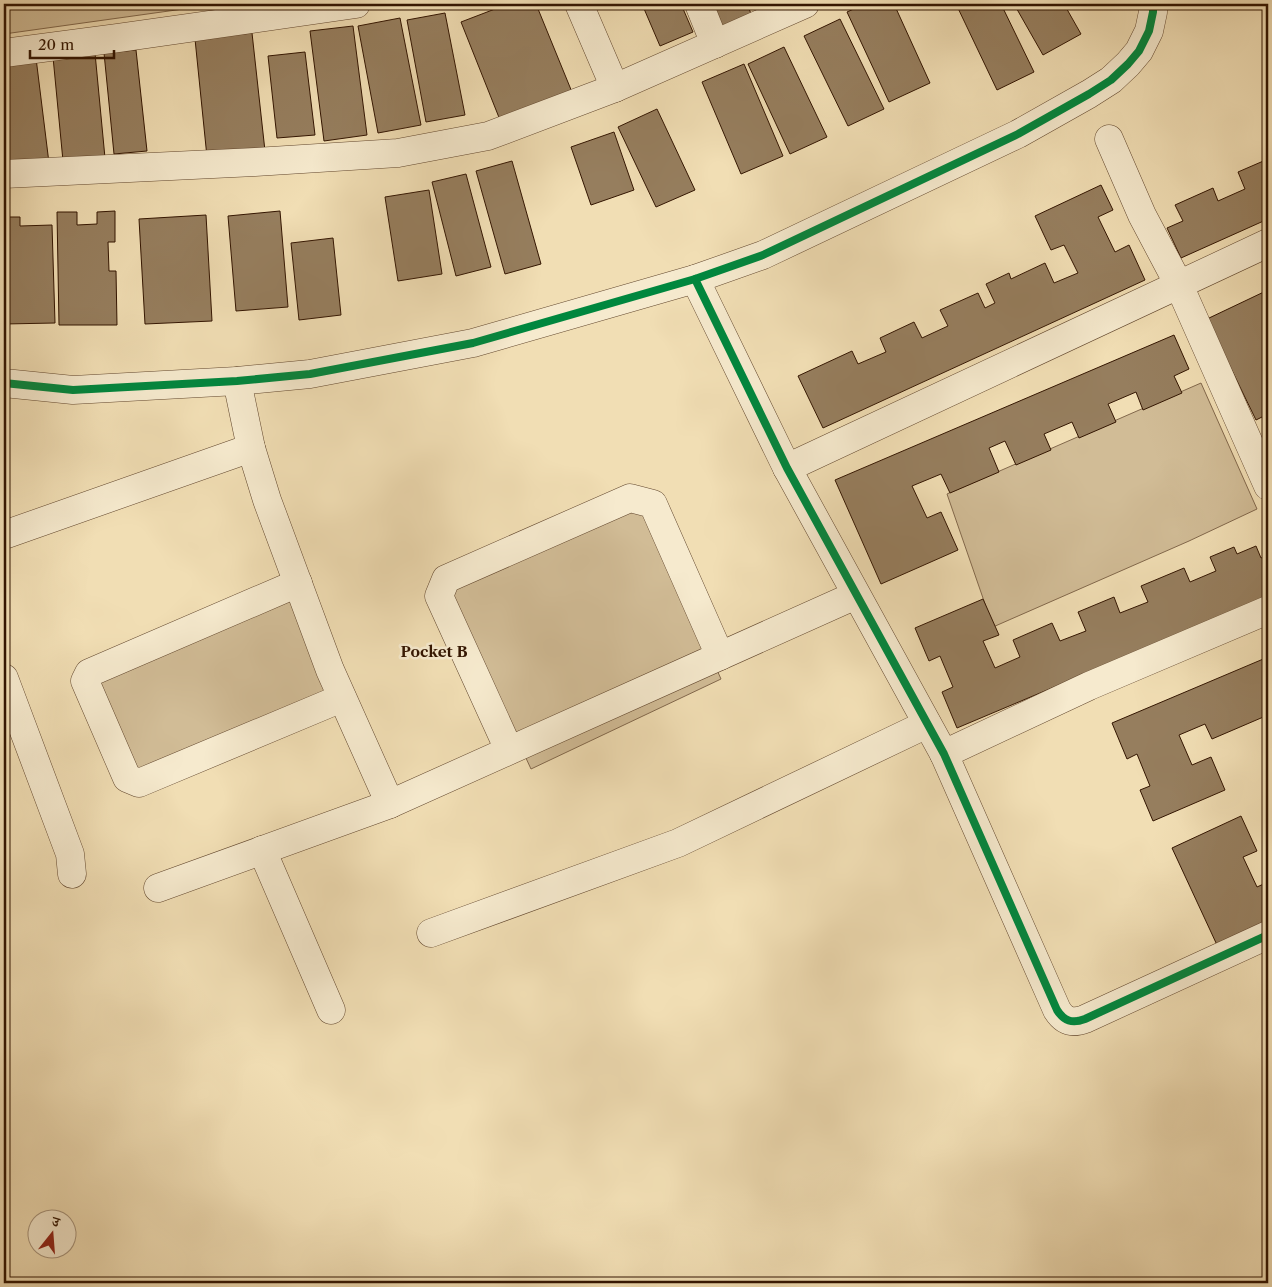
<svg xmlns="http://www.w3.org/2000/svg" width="1272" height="1287" font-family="'Libre Caslon Text','Noto Serif Devanagari',serif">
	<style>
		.green { fill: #d1bc96; stroke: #82684c }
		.building { fill: #967e5e; stroke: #331501 }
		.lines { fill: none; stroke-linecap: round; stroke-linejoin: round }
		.minor-casing { stroke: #62472e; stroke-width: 29 }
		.minor { stroke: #f6eace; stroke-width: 28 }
		.cycleway-casing { stroke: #f6eace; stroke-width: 11 }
		.cycleway { stroke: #00873e; stroke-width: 8 }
		.labels { text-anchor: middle; stroke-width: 5; stroke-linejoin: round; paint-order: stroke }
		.neighbourhood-label { font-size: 15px; font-weight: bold; fill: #331501; stroke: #f6eace }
	</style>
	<rect width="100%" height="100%" fill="#f1deb4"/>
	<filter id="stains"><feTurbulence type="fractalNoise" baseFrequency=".004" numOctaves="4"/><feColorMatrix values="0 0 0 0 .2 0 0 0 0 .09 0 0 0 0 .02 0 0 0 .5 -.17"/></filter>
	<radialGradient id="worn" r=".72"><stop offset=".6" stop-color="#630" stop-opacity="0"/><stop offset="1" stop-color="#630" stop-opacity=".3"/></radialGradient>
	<g class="green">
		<path d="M4,4h215l-215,30z"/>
		<path d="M1201,383l56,126 -68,32 -196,86 -46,-133z"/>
		<path d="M643,504l78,175 -190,90 -82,-179z"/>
		<path d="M307,584l37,108 -205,84 -49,-96z"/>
	</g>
	<g class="building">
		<path d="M508,4h28l38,93 -72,28 -41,-103z"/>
		<path d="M642,4h39l12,28 -33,14z"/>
		<path d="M707,4h40l5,12 -34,13z"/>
		<path d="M753,4h33l-28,11z"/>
		<path d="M865,4h29l36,79 -41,19 -42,-90z"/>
		<path d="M956,4h45l33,68 -37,18z"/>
		<path d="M1014,4h50l17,30 -38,21z"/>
		<path d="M445,13l20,102 -39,7 -19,-102z"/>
		<path d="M400,18l21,107 -43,8 -20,-107z"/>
		<path d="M840,19l44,90 -36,17 -44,-90z"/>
		<path d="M353,26l14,109 -43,6 -14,-110z"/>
		<path d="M252,33l13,118 -58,6 -12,-118z"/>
		<path d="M784,47l43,90 -37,17 -42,-90z"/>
		<path d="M136,50l11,101 -33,3 -10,-101z"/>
		<path d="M305,52l10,83 -38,3 -9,-82z"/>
		<path d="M95,53l10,105 -42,3 -10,-104z"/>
		<path d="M36,58l13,105 -42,6 -3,-27v-80z"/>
		<path d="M744,64l39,92 -42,18 -39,-92z"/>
		<path d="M657,109l38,81 -39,17 -38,-80z"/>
		<path d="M614,132l20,58 -43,15 -20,-58z"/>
		<path d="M1268,159v60l-87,39 -14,-30 16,-7 -8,-16 38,-17 5,13 27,-12 -7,-17z"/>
		<path d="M512,161l29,103 -36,10 -29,-103z"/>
		<path d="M466,174l25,93 -35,9 -24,-94z"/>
		<path d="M1101,185l12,25 -15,7 17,35 14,-7 16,35 -322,148 -25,-52 54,-25 6,13 28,-12 -6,-14 34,-16 8,16 26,-12 -8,-16 38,-17 7,15 10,-5 -9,-19 23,-11 2,6 34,-16 9,20 24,-10 -14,-28 -13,5 -16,-34z"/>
		<path d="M429,190l13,84 -44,7 -13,-84z"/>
		<path d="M115,211v31h-7l1,29h7l1,54h-58l-2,-113h20v13l20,-1v-12z"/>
		<path d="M280,211l8,96 -52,4 -8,-95z"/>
		<path d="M206,215l6,106 -67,3 -6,-105z"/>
		<path d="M4,217h16v9l32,-1 3,98 -51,1z"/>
		<path d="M333,238l8,77 -42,5 -8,-77z"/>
		<path d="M1268,290v124l-12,6 -49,-101z"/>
		<path d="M1174,335l15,34 -15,7 8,17 -39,17 -7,-18 -28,12 8,18 -37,16 -7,-16 -28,12 7,16 -35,15 -11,-24 -16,7 10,24 -49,21 -9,-19 -29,12 15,32 14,-6 17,38 -77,34 -46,-104z"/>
		<path d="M1256,546l5,12 7,-3v42l-311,131 -15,-36 11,-5 -13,-31 -11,5 -14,-33 68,-29 16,36 -16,6 12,27 25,-11 -7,-17 39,-17 8,18 26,-10 -8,-19 36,-15 6,16 28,-11 -7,-16 43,-18 6,14 26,-11 -6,-14 24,-10 3,7z"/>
		<path d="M1268,657v58l-56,24 -7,-15 -26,11 13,30 19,-8 14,33 -72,31 -13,-31 10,-4 -13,-32 -10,5 -15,-36z"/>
		<path d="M1241,816l16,35 -14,6 14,30 11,-5v39l-51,24 -45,-97z"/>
	</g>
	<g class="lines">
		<g class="minor-casing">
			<g id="minor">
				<path d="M579,4l36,84"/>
				<path d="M699,4l16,40"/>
				<path d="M4,53l114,-15 238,-34"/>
				<path d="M1109,139l33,76 37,70 89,201"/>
				<path d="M4,174l251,-12 143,-9 90,-17 127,-48 190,-84"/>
				<path d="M695,279l92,189 157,286 113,256c7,11 15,14 28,9l183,-84"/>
				<path d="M237,381l14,67 16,52 63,170 60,134"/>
				<path d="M4,383l69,7 164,-9 73,-7 163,-31 222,-64 68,-24 255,-121 71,-40 22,-14 17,-16 11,-13 10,-20 4,-19v-8"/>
				<path d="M787,468l481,-225"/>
				<path d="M4,535l247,-87"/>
				<path d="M298,583l-209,90 -4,8 42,97 12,5 203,-85"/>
				<path d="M4,678l66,176 2,20"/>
				<path d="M509,750l-70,-154 7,-17 184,-81 23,6 67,152"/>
				<path d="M944,754l145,-68 179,-76"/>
				<path d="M262,850l69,160"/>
				<path d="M158,888l232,-84 466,-209"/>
				<path d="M431,933l247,-90 249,-119"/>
			</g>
		</g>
		<use href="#minor" class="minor"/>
		<g class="cycleway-casing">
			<g id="cycleway">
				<path d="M695,279l92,189 157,286 113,256c7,11 15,14 28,9l183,-84"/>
				<path d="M4,383l69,7 164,-9 73,-7 163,-31 222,-64 68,-24 255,-121 71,-40 22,-14 17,-16 11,-13 10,-20 4,-19v-8"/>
			</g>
		</g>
		<use href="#cycleway" class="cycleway"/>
	</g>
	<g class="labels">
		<g class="neighbourhood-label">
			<text x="434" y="657">Pocket B</text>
		</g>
	</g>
	<rect width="1272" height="1287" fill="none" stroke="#f1deb4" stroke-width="20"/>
	<rect x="5" y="5" width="1262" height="1277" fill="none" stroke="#331501" stroke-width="2.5"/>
	<rect x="10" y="10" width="1252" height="1267" fill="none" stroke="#331501"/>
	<g transform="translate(52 1234) rotate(17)"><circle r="24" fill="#f6eace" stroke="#a8957c"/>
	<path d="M0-4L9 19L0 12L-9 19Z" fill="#8f2418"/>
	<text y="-8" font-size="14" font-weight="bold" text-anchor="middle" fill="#331501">उ</text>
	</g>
	<path d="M30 50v8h84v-8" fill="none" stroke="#331501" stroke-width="2.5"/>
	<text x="38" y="50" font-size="15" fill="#331501" stroke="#f6eace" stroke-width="4" paint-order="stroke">20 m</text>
	<rect width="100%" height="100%" filter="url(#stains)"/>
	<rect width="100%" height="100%" fill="url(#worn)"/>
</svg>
